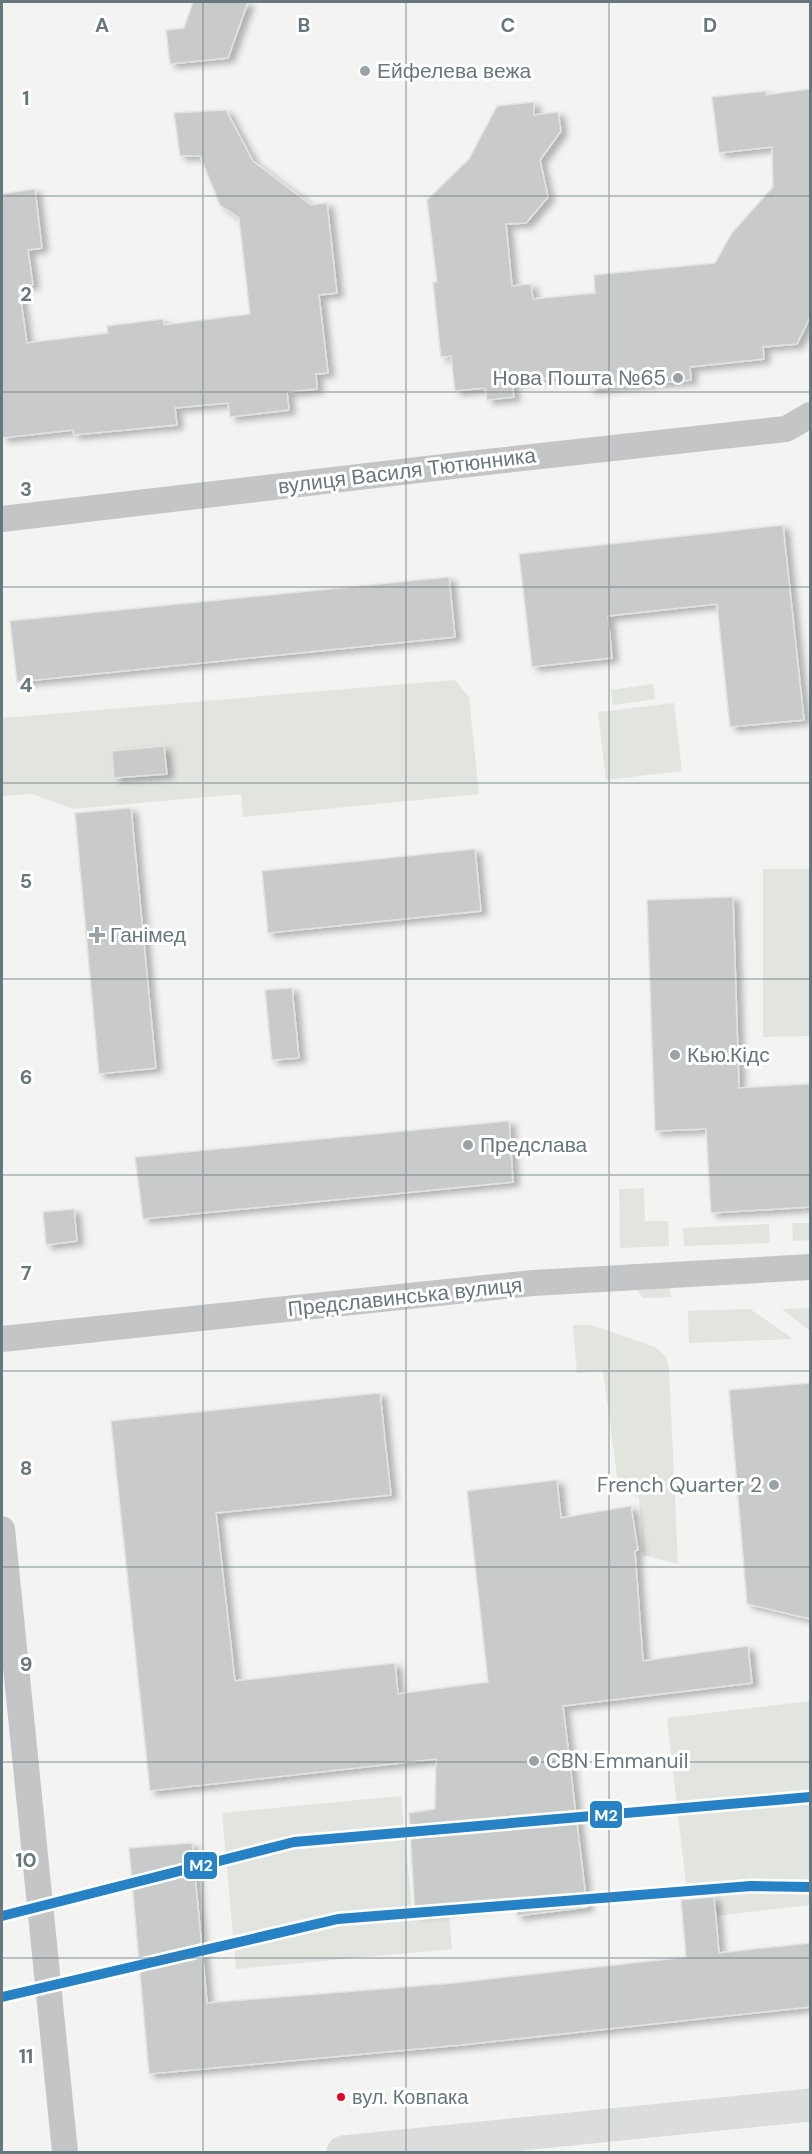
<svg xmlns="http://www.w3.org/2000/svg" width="812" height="2154" font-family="'DM Sans',sans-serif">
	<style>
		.green { fill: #e2e4e0 }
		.building { fill: #c9caca; stroke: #e2e2e2; stroke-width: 1.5; filter: url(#shadow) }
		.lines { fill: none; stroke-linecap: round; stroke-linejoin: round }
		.street { stroke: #c4c5c6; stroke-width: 26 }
		.primary { stroke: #dbdcdc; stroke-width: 33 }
		.metro-1-casing { stroke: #fff; stroke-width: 15 }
		.metro-1 { stroke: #2782c5; stroke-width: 10 }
		.grid { fill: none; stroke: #67777e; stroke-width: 1.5; stroke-opacity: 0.55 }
		.poi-dot { fill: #98a2a7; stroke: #fff; stroke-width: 2 }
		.bus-dot { fill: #e4002b; stroke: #fff; stroke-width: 2 }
		.labels { text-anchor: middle; stroke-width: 6; stroke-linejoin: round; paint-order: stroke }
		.bus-label { font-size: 20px; fill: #67777e; stroke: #fff; text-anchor: start }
		.poi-label { font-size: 21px; fill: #67777e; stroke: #fff; text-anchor: start }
		.street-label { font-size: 21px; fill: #67777e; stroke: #fff }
		.grid-label { font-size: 20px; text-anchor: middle; font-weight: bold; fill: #67777e; stroke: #fff; stroke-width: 6; stroke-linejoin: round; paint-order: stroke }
		.line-badge { stroke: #fff; stroke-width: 2 }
		.badge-label { font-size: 16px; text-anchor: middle; font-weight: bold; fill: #fff }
	</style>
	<defs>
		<filter id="shadow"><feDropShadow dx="6" dy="4" stdDeviation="3" flood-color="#0004"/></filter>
	</defs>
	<rect width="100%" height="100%" fill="#f3f3f2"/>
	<g class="green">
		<path d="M455,680l14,17 10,97 -236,23 -2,-23 -168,15 -41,-15 -30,2v-78z"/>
		<path d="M653,684l2,15 -42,6 -2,-15z"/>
		<path d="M674,703l8,68 -76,9 -8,-68z"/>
		<path d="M763,869h47v167l-47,1z"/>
		<path d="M644,1188l1,33h23l1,25 -49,2 -1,-59z"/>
		<path d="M810,1223v17l-17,1 -1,-18z"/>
		<path d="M769,1224l1,19 -86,3 -1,-18z"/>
		<path d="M668,1276l3,21 -28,1 -16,-20z"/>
		<path d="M810,1308v23l-28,-22z"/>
		<path d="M750,1309l43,30 -104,4 -1,-32z"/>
		<path d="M573,1325h18l64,22 11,9 3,13 9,195 -35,-9 -4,-58 -20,-5 -16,-121 -26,2z"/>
		<path d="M810,1701v204l-120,14 -23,-201z"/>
		<path d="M401,1796l12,123 36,-3 3,33 -216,20 -14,-156z"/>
	</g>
	<g class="building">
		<path d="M193,2h55l-20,56 -58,6 -4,-34 18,-2z"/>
		<path d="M810,89v228l-13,27 -34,3 1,12 -74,8 1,13 -102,9 -1,-15 -76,8 2,15 -27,3 -2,-12 -30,3 -4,-35 -10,1 -8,-75h4l-10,-82 42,-41 28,-53 37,-4v13l24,-3 3,19 -21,29 8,37 -22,26 -20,1 6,62 19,-2 2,15 62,-6 -1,-18 121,-12 17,-30 41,-46 -1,-40 -53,6 -7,-56 54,-6v4z"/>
		<path d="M226,110l27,51 58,44 16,-2 10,90 -18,2 9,78 -12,1 1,15 -30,3 2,18 -59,7 -2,-14 -53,5 2,17 -103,10 -1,-5 -71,8v-244l33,-5 7,59 -14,2 5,35 -14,2 8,56 81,-10 -1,-7 56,-7 1,6 86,-11 -11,-96 -19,-13 -20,-49h-20l-6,-43z"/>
		<path d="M783,525l21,195 -74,7 -13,-123 -109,12 4,42 -80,9 -13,-113z"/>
		<path d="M449,577l6,60 -438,45 -7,-61z"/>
		<path d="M164,746l3,28 -53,4 -2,-27z"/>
		<path d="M131,808l25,260 -57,6 -24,-261z"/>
		<path d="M475,849l6,62 -213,22 -6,-62z"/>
		<path d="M733,897l6,191 71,-4v123l-99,6 -5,-84 -51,2 -8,-231z"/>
		<path d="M292,988l7,70 -27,2 -7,-70z"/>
		<path d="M509,1121l4,61 -370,37 -8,-62z"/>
		<path d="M74,1209l3,32 -31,4 -3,-33z"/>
		<path d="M810,1383v236l-63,-15 -18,-214z"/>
		<path d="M380,1393l11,102 -175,18 19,168 160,-18 3,31 90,-12 -21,-191 90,-11 4,38 70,-12 7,44 -3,1 8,110 105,-15 4,37 -189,23 24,201 -70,9 -2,-15 -100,13 -6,-101 26,-4 1,-50 -286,32 -39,-370z"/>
		<path d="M192,1843l15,160 248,-20 231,-26 -5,-57 33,-3 5,56 91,-10v64l-349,38 -312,29 -20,-226z"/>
	</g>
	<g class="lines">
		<g class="street">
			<path d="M2,519l467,-55 317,-35 24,-14"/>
			<path d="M2,1339l531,-56 277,-16"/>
			<path d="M2,1529l63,623"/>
		</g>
		<path class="primary" d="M343,2152l467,-47"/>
		<g class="metro-1-casing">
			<g id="metro-1">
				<path d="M2,1916l292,-74 516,-45"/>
				<path d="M2,1997l336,-78 413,-33 59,1"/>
			</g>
		</g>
		<use href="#metro-1" class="metro-1"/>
	</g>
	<path class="grid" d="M203,2v2150M406,2v2150M609,2v2150M2,196h808M2,392h808M2,587h808M2,783h808M2,979h808M2,1175h808M2,1371h808M2,1567h808M2,1762h808M2,1958h808"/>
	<g class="poi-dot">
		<circle cx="365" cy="71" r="6"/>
		<circle cx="678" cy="378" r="6"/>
		<path d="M94 926h6v6h6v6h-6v6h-6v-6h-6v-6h6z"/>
		<circle cx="675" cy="1055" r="6"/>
		<circle cx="468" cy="1145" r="6"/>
		<circle cx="774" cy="1485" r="6"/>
		<circle cx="534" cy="1761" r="6"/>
	</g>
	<circle class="bus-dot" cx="341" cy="2097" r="5"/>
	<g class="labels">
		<g class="bus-label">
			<text x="352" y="2104">вул. Ковпака</text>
		</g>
		<g class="poi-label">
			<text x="377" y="78">Ейфелева вежа</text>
			<text x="666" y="385" text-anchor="end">Нова Пошта №65</text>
			<text x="110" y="942">Ганімед</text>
			<text x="687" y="1062">Кью.Кідс</text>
			<text x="480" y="1152">Предслава</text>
			<text x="762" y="1492" text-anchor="end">French Quarter 2</text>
			<text x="546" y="1768">CBN Emmanuil</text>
		</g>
		<g class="street-label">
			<text transform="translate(407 471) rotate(-7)" y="7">вулиця Василя Тютюнника</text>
			<text transform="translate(405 1297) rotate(-6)" y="7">Предславинська вулиця</text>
		</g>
	</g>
	<g class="grid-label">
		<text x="102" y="32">A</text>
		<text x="304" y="32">B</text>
		<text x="508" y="32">C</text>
		<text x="710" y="32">D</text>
		<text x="26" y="105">1</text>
		<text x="26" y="301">2</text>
		<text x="26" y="496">3</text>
		<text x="26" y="692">4</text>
		<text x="26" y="888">5</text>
		<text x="26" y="1084">6</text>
		<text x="26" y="1280">7</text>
		<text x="26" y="1475">8</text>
		<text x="26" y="1671">9</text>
		<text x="26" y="1867">10</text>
		<text x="26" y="2063">11</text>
	</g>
	<g class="line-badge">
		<rect x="589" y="1800" width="34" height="29" rx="6" fill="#2782c5"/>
		<rect x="183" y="1851" width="35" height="29" rx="6" fill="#2782c5"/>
	</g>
	<g class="badge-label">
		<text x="606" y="1821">M2</text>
		<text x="201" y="1871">M2</text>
	</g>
	<rect width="812" height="2154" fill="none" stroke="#67777e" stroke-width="6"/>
</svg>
